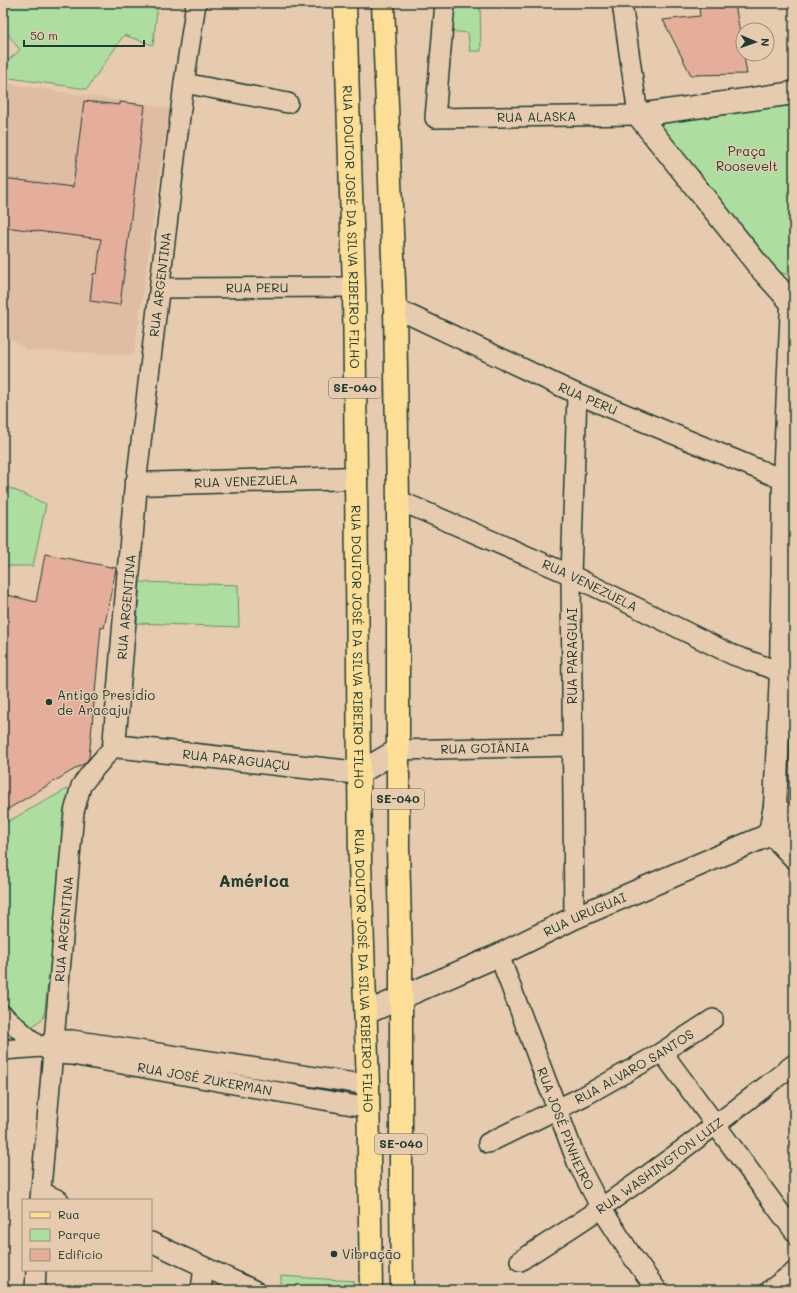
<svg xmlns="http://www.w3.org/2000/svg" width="797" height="1293" font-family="Mali,sans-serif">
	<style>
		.built { fill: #debda3 }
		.green { fill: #adde9f; stroke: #668e6a }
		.building { fill: #e5ae9b; stroke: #1f3d34 }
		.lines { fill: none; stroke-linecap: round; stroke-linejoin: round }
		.street-casing { stroke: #1f3d34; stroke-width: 22 }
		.secondary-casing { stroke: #1f3d34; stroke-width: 25 }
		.primary-casing { stroke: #1f3d34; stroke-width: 25 }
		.street { stroke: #e7cbae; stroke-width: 19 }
		.secondary { stroke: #e7cbae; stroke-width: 22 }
		.primary { stroke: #fcde96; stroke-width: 22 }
		.poi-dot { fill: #1f3d34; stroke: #e7cbae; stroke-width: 1.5 }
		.labels { text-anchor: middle; stroke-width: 3; stroke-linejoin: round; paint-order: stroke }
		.shield { fill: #e7cbae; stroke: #5b6859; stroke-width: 1 }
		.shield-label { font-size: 12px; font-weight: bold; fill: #1f3d34 }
		.street-label { font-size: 13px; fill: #1f3d34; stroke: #e7cbae }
		.park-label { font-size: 13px; fill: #264539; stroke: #e7cbae }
		.poi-label { font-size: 13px; fill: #1f3d34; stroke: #e7cbae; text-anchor: start }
		.district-label { font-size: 17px; font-weight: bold; fill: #1f3d34; stroke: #e7cbae }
	</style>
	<rect width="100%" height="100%" fill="#e7cbae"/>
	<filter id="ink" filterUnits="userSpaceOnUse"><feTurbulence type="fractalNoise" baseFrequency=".025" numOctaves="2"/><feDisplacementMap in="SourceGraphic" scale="8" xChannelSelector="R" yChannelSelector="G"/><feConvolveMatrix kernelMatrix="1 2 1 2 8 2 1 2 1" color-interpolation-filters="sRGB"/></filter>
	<g filter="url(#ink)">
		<path class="built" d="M3,83l166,25 -35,247 -107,-5 -24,-16z"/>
		<g class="green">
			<path d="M3,3h155l-5,42 -29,-10 -37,54 -84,-12v-12l17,-15 -17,-22z"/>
			<path d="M452,3h28l1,48h-11l-2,-18 -19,-2z"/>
			<path d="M793,105h1v171l-17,-4 -118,-148z"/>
			<path d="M3,485l43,19 -13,62h-30z"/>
			<path d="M140,582l98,3 1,42 -102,-4z"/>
			<path d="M71,787l-27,230 -24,20 -17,1v-214z"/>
			<path d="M281,1276l72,5v9h-59l-13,-6z"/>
		</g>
		<g class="building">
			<path d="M735,4l12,70 -56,1 -28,-55 37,-4 -1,-9z"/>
			<path d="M84,101l36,4v-3l25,3 -25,200 -30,-4 3,-27 4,-1 4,-34 -97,-12 3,-28h-4v-21l70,9z"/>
			<path d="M45,554l71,14 -12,60 -3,-1 -12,131 -4,5 -82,49v-218l33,8z"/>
		</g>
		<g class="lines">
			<g class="street-casing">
				<g id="street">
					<path id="s1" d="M445,3l-10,115 203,-3 -16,-112"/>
					<path d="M184,83l104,20"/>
					<path id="s2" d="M160,288l194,-1"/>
					<path id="s3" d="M395,308l182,86 207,86 10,-2"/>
					<path id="s4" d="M136,484l48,-401 12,-80"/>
					<path id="s5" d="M398,500l173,75 162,80 48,17 13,-2"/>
					<path id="s6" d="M398,750l174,-4"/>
					<path d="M574,918l-3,-343 6,-181"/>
					<path id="s7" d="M499,955l78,207 24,46 31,48 25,34"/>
					<path d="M3,1015l35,31"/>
					<path id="s8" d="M43,1047l11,7 18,1 297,53"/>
					<path d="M3,1050l39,-3 13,-7h17l296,45"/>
					<path d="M662,1052l132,179"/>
					<path id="s9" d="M488,1143l98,-48 76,-43 51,-33"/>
					<path d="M41,1192l18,8"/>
					<path id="s10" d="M40,1200l34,-388 7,-26 9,-12 24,-28"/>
					<path d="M151,1242l103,48"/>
					<path id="s11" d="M520,1261c27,-18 55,-35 81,-53 66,-46 130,-94 193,-144"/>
					<path d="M35,1290l1,-20"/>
					<path d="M201,1290l3,-23"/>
					<path d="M770,1290l24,-18"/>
				</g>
			</g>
			<g class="secondary-casing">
				<g id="secondary">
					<path d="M638,115l125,156 29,32"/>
					<path d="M638,115l156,-22"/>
					<path id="s12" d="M356,478l-220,6 -22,262 245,27 39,-23"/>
					<path d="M775,806l19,20"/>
					<path d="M770,832l5,-26 6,-134 3,-192 8,-177"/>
					<path d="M770,832l24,25"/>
					<path id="s13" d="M366,1013l133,-58 75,-37 190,-81 6,-5"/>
				</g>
			</g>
			<g class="primary-casing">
				<g id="primary">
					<path id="s14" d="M345,3l9,284 6,575 8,223 3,205"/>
					<path d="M383,3l12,305 3,192v349l3,111v229l1,101"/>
				</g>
			</g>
			<use href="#street" class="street"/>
			<use href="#secondary" class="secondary"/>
			<use href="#primary" class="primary"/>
		</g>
	</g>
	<g class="poi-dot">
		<circle cx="49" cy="702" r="4"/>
		<circle cx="334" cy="1254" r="4"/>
	</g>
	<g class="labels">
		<g class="shield">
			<rect x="329" y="378" width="52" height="20" rx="3"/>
			<rect x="372" y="789" width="52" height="20" rx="3"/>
			<rect x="375" y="1134" width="52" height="20" rx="3"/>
		</g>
		<g class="shield-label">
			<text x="355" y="392">SE-040</text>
			<text x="398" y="803">SE-040</text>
			<text x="401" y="1148">SE-040</text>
		</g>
		<g class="street-label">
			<text dy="5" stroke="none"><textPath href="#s1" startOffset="217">RUA ALASKA</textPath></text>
			<text dy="5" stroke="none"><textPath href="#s14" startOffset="224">RUA DOUTOR JOSÉ DA SILVA RIBEIRO FILHO</textPath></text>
			<text dy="5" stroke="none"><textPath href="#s4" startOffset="201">RUA ARGENTINA</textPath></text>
			<text dy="5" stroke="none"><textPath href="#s2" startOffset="97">RUA PERU</textPath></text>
			<text dy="5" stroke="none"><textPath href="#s3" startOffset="213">RUA PERU</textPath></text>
			<text transform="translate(246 481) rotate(-2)" y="5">RUA VENEZUELA</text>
			<text dy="5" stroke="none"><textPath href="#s5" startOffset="210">RUA VENEZUELA</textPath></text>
			<text transform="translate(126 607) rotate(-85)" y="5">RUA ARGENTINA</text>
			<text dy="5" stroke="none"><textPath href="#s14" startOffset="644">RUA DOUTOR JOSÉ DA SILVA RIBEIRO FILHO</textPath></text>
			<text transform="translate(572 656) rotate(-90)" y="5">RUA PARAGUAI</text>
			<text dy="5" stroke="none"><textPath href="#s6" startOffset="87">RUA GOIÂNIA</textPath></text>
			<text dy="5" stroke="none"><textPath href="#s12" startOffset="606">RUA PARAGUAÇU</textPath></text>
			<text dy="5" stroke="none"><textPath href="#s13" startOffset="240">RUA URUGUAI</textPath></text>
			<text dy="5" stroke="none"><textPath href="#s10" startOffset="272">RUA ARGENTINA</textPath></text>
			<text dy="5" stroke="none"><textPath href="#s14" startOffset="968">RUA DOUTOR JOSÉ DA SILVA RIBEIRO FILHO</textPath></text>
			<text dy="5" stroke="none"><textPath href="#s9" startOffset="165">RUA ALVARO SANTOS</textPath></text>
			<text dy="5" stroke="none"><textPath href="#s8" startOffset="166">RUA JOSÉ ZUKERMAN</textPath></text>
			<text dy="5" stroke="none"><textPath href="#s7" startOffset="186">RUA JOSÉ PINHEIRO</textPath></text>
			<text dy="5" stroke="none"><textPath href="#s11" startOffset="169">RUA WASHINGTON LUIZ</textPath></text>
		</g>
		<g class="park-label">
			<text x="747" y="156">Praça<tspan x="747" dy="15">Roosevelt</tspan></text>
		</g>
		<g class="poi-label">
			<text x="57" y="700">Antigo Presídio<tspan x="57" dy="15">de Aracaju</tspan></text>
			<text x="342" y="1259">Vibração</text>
		</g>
		<g class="district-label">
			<text x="254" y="887">América</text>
		</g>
	</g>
	<rect width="797" height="1293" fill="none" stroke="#e7cbae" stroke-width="16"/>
	<rect x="8" y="8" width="781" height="1277" fill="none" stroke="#1f3d34" stroke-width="1.5" filter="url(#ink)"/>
	<rect x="22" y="1199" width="130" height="72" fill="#e7cbae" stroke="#97927d"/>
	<rect x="30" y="1212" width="20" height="6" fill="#fcde96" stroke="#97927d"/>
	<text x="58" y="1219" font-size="12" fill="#1f3d34">Rua</text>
	<rect x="30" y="1229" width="20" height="12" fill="#adde9f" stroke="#97927d"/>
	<text x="58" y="1239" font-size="12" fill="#1f3d34">Parque</text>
	<rect x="30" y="1249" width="20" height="12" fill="#e5ae9b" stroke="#97927d"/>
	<text x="58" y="1259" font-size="12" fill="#1f3d34">Edifício</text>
	<g transform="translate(755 42) rotate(92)"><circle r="19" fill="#e7cbae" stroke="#97927d"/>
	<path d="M0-3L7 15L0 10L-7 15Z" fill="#1f3d34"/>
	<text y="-6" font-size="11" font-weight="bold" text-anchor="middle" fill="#1f3d34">N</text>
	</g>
	<path d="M24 40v6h120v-6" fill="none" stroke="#1f3d34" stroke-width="2"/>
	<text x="30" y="40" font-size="12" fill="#1f3d34" stroke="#e7cbae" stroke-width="3" paint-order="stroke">50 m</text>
</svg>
